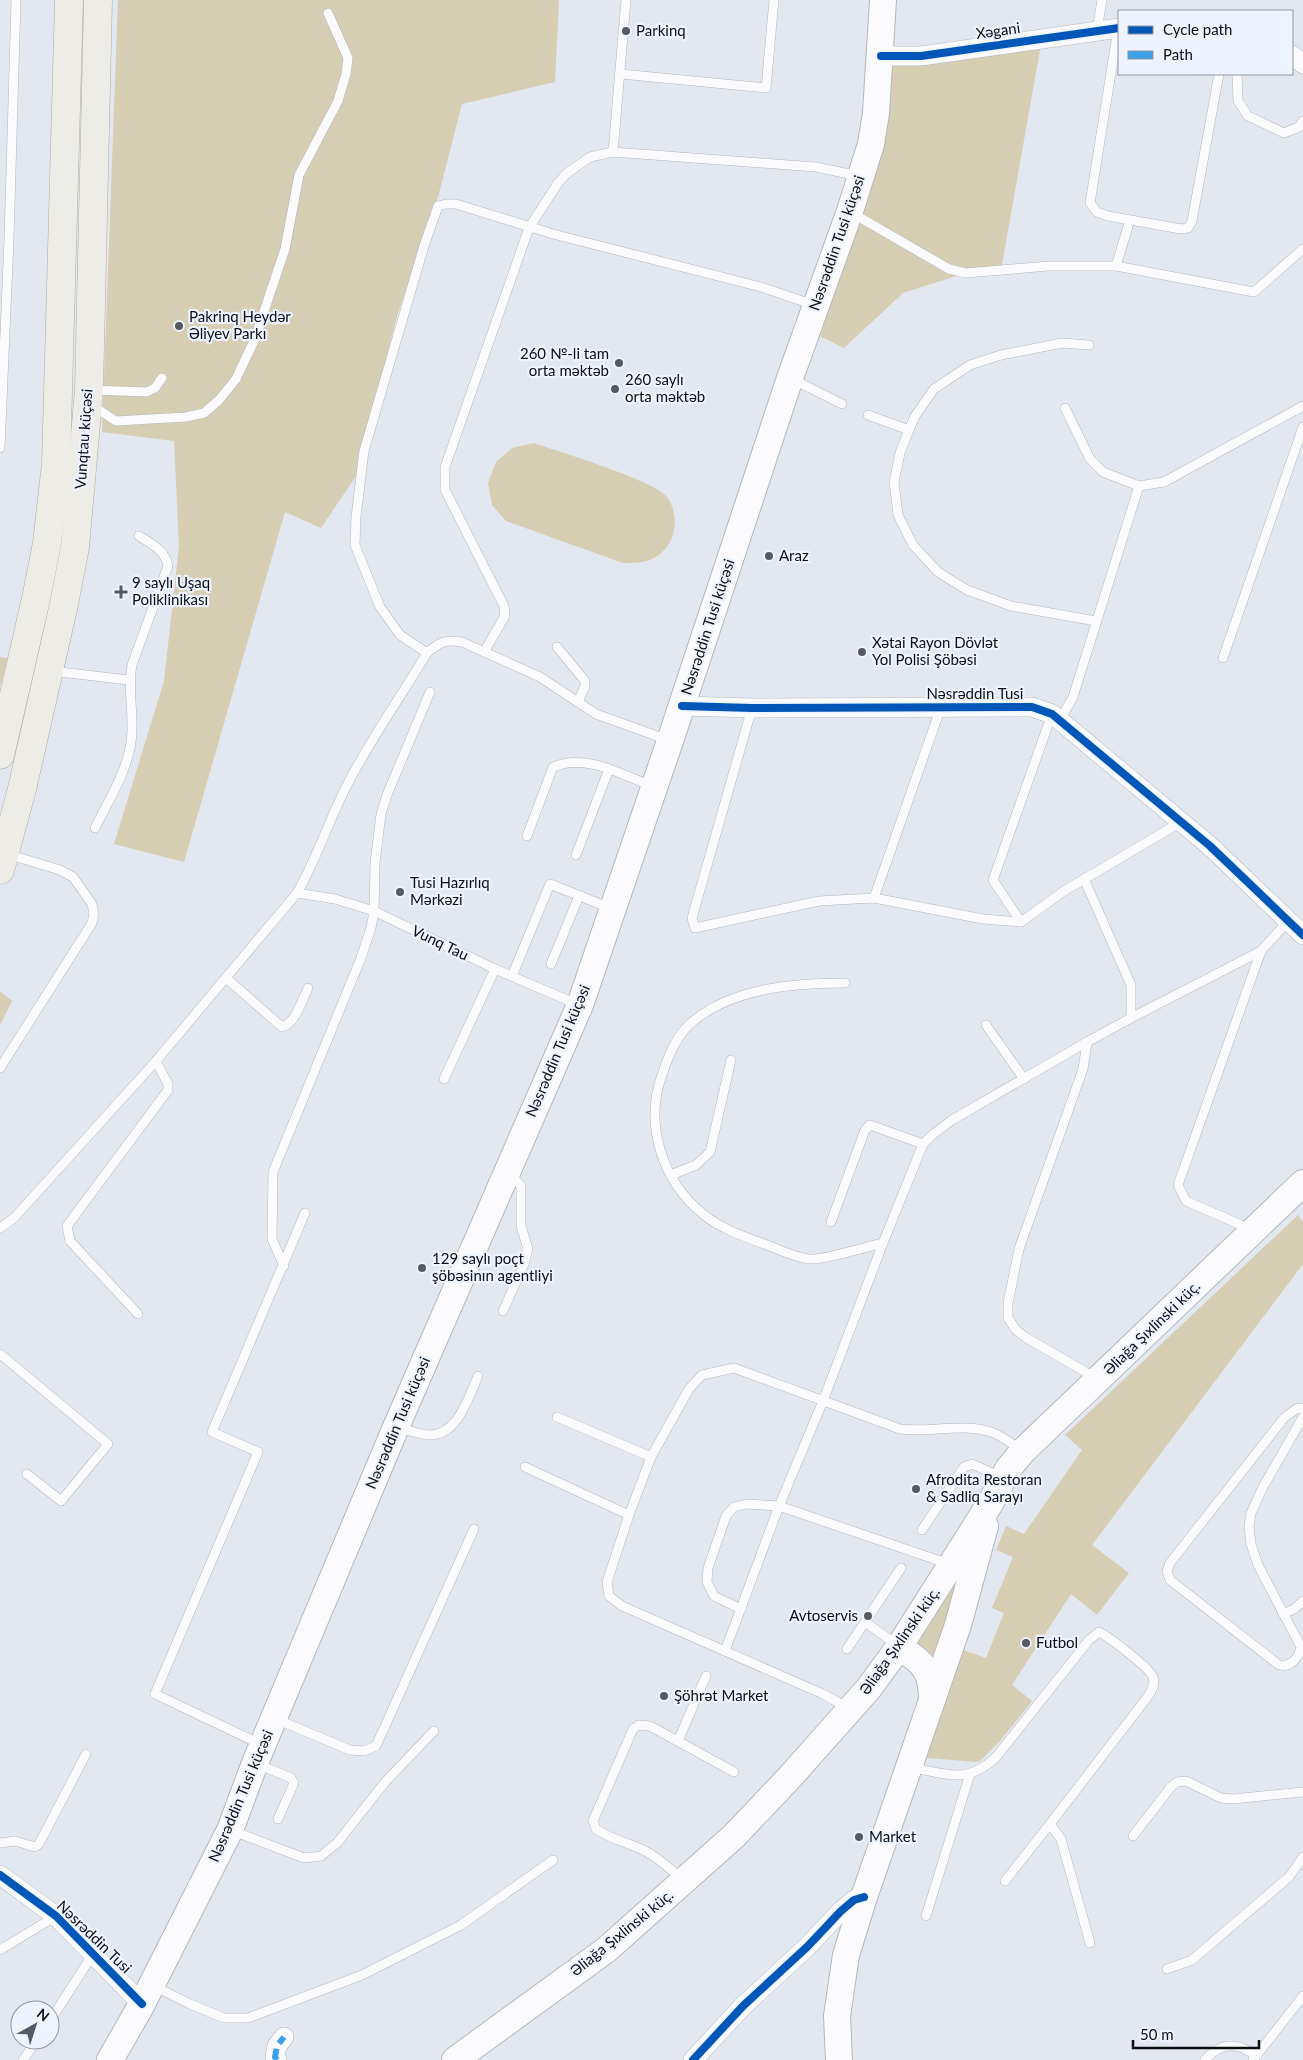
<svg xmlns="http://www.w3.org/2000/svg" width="1303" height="2060" font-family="Lato,sans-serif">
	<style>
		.green { fill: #d6ceb3 }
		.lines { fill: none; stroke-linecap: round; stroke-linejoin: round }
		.service-casing { stroke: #b4b8be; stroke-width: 10 }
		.minor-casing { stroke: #b4b8be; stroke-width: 20 }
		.secondary-casing { stroke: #b4b8be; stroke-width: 28 }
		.primary-casing { stroke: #aeaca2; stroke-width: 29 }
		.service { stroke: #fbfbfd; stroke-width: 9 }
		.minor { stroke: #fbfbfd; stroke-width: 19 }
		.secondary { stroke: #fbfbfd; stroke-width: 26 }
		.primary { stroke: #eeece6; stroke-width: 28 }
		.quiet { stroke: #3ca1ea; stroke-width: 6; stroke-dasharray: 12 6; stroke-linecap: butt }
		.cycleway-casing { stroke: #edf3ff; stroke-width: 11 }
		.cycleway { stroke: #0057b8; stroke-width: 8 }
		.poi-dot { fill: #575a60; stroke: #edf3ff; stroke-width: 2 }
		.labels { text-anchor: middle; stroke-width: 4.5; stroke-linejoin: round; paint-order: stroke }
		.poi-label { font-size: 15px; fill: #0c0e13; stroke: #edf3ff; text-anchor: start }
		.street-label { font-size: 15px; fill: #0c0e13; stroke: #edf3ff }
	</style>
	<rect width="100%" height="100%" fill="#e3e7ef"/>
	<g class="green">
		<path d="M118,0h441l-4,82 -93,22 -24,93 -41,119 -41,160 -35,52 -36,-16 -101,350 -70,-18 50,-163 15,-135 -5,-105 -72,-9z"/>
		<path d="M1042,39l-41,231 -20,-2 -78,25 -59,55 -37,-18 32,-90 42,-184z"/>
		<path d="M534,443c25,9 120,37 133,54 10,13 10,34 2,47 -13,18 -25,19 -46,19l-117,-42 -14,-16 -4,-22 8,-21 16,-14z"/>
		<path d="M0,657l8,1 -8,29z"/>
		<path d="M0,991l12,10 -12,24z"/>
		<path d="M1298,1215l5,7v42l-211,281 37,28 -32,42 -26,-21 -59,91 20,16 -31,39 -22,22 -54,-4 38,-108 23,8 18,-45 -12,-5 21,-51 -17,-7 10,-24 18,8 58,-84 -17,-15z"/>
		<path d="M968,1554l-30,111 -25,-25z"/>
	</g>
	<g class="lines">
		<g class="service-casing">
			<g id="service">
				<path d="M1118,29l-28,174 7,9 11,4 73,13 7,-1 4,-7 27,-147"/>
				<path d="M1097,31l5,-31"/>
				<path d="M621,74l145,14 8,-88"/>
				<path d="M1237,74l1,27 10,15 36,17 15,-6 4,-6"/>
				<path d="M613,152l13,-152"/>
				<path d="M852,213l97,56 17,4 83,-7h67l138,26 49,-43"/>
				<path d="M1116,266l14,-46"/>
				<path d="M1089,345l-27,-2 -61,12 -31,10 -36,24 -19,27 -6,14 -9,23 -6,29 4,33 15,30 25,27 29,18 44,16 85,15"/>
				<path d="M792,379l50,25"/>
				<path d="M91,390l56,2 8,-4 7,-10"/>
				<path d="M91,405l25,16 70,-4 18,-4 15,-13 17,-21 18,-38 31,-92 14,-74 39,-74 8,-27 2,-16 -20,-45"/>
				<path d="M1065,408l25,51 13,13 36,14 25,-4 139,-76"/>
				<path d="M868,415l41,15"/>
				<path d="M0,448l9,-209 7,-239"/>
				<path d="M557,647l28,34v5l-7,16"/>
				<path d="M484,652l21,-36 -1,-10 -59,-116v-23l84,-239 29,-45 8,-9 24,-17 23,-5 203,15 43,9"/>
				<path d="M427,653l-27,-18 -20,-28 -25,-62 1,-28 8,-66 60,-205 14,-40 8,-2h10l97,30 208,53 53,18"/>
				<path d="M1223,658l80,-231"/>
				<path d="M51,671l78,9"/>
				<path d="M752,708l-60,210 3,10 124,-27 55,-3 109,21 38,3 43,-31 117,-69"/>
				<path d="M1060,720l13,-23 66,-211"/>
				<path d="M95,828c13,-27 32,-56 36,-86 4,-25 -4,-51 1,-77l36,-99c-3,-16 -16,-22 -29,-30"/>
				<path d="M527,836l26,-69c32,-14 68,7 98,19"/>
				<path d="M576,855l33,-86"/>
				<path d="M1084,879l47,106v33"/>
				<path d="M297,893l38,6 39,12 121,58 84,36"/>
				<path d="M874,898l67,-191"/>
				<path d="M1021,922l-28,-42 59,-166"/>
				<path d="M551,964l28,-68"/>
				<path d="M512,976l38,-92 60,24"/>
				<path d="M226,978l56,49c14,-4 20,-27 26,-39"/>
				<path d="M845,983c-51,0 -114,5 -154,40 -15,13 -23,34 -29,52 -18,49 0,106 41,139 18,15 42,23 64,31 13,5 29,13 43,14 11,2 59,-13 73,-16"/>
				<path d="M986,1025l38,54"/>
				<path d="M1087,1042l-4,27 -64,180 -11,54v15l8,12 9,7 71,41"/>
				<path d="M0,1068l92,-145 2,-9 -2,-10 -19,-27 -13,-7 -53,-16"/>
				<path d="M444,1079l51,-110"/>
				<path d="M671,1175l25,-10 14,-13 21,-92"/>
				<path d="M831,1222l34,-92 5,-5 53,19"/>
				<path d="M0,1228l14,-10 142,-157 141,-168c20,-35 32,-73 50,-108 24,-46 54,-89 80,-132 13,-11 18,-14 35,-11l78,35 56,37 72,26"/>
				<path d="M1250,1231l-11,-7 -53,-23 -8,-16 83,-234"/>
				<path d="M284,1266l-12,-27 1,-67 88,-214 10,-30 3,-17 1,-48 6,-49 6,-19 43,-103"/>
				<path d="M503,1311l21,-47 4,-15 -7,-23v-40l-12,-14"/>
				<path d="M138,1314l-68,-73 -3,-15 101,-136v-6l-12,-23"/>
				<path d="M0,1354l108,90 -47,57 -34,-27"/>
				<path d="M1303,1408l-7,1 -12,9 -114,145 -3,8 3,9 109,85c11,3 20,-7 22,-18l-43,-82 -7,-21 -2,-17 2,-14 11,-24 41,-72"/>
				<path d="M557,1417l94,40"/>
				<path d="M398,1428c10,2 21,6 30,7 30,1 40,-37 50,-59"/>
				<path d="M525,1467l104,48"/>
				<path d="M922,1530l42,-63 8,-3 29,13"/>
				<path d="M741,1609l-27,-13 -7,-14 1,-14 18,-52 8,-9 12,-3 33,2 170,58"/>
				<path d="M1283,1614l11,-5 9,-8"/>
				<path d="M865,1622l32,23"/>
				<path d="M847,1649l54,-81"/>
				<path d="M725,1651l54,-145 44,-105 60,-158 40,-99 8,-8 21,-16 135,-78 44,-24 130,-67 27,-30"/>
				<path d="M848,1708l-25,-14 -201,-88 -13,-10 -2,-14 22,-67 22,-58 38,-68 13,-14 32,-7 166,61c31,4 63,-7 94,4 9,4 18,11 27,17"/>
				<path d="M276,1719l74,31 14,1 12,-5 98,-217"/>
				<path d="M678,1741l28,-65"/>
				<path d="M260,1744l-105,-50 103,-242 -46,-20 93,-219"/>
				<path d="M257,1764l34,14 3,5 -16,36"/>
				<path d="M910,1767c37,7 58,18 87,-11l92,-116 10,-8c10,5 51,36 54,45 2,7 0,11 -4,18l-99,129 11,15 29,104"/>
				<path d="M233,1831l71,27 17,-2 16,-13 49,-62 48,-50"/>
				<path d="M1133,1836l37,-48 7,-6 9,-1 35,17 12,1 70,-7"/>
				<path d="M0,1843l15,-2 20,6 4,-3 47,-90"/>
				<path d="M682,1879c-11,-9 -22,-20 -35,-27 -17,-9 -35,-12 -51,-23l-3,-8 40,-92 6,-4 11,1 84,46"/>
				<path d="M1005,1881l45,-57"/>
				<path d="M926,1916l44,-142"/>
				<path d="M0,1950l56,-34"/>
				<path d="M1167,1969l25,-9 97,-83 14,-20"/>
				<path d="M154,1986l36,18 34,14h24l114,-43 99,-50 92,-65"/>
				<path d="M50,2021l43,-67"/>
				<path d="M23,2060l14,-20"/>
				<path d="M1205,2060c15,-18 34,-18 51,-4"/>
				<path d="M1253,2060l50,-64"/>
			</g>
		</g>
		<g class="minor-casing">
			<g id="minor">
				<path d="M1292,55l11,9"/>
				<path d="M881,56h40l198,-28"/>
				<path d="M682,706l70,2 280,-1 20,7 158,132 93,89"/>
				<path d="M0,1875l56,41 86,88"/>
				<path d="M277,2060l-2,-3 2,-11 7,-9"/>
				<path d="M693,2060l50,-54 64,-59 34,-36 13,-11 10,-3"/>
			</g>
		</g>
		<g class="secondary-casing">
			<g id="secondary">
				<path d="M899,1647c24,15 33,23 33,53"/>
				<path d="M110,2060l32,-56 88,-174 25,-67 141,-336 184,-422 90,-264 120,-363 60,-167 21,-67 5,-31 7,-113"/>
				<path d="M455,2060l151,-110 128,-114 56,-59 79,-89 30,-41 92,-145 17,-33 15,-18 280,-268"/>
				<path d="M839,2060l-2,-44 9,-61 18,-58 94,-272 27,-99"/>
			</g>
		</g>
		<g class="primary-casing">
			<g id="primary">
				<path d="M0,755l36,-156 11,-56 9,-79 13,-464"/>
				<path d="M0,870l22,-81 42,-185 11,-57 14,-157 9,-390"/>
			</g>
		</g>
		<use href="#service" class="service"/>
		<use href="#minor" class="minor"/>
		<use href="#secondary" class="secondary"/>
		<use href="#primary" class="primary"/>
		<path class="quiet" d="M277,2060l-2,-3 2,-11 7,-9"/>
		<g class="cycleway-casing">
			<g id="cycleway">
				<path d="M881,56h40l198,-28"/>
				<path d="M682,706l70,2 280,-1 20,7 158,132 93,89"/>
				<path d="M0,1875l56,41 86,88"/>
				<path d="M693,2060l50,-54 64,-59 34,-36 13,-11 10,-3"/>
			</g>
		</g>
		<use href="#cycleway" class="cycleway"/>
	</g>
	<g class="poi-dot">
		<circle cx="626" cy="31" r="5"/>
		<circle cx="179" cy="326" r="5"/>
		<circle cx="619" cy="363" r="5"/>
		<circle cx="615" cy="389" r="5"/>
		<circle cx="769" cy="556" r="5"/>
		<path d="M118.5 584.5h5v5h5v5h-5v5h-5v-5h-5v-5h5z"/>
		<circle cx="862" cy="652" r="5"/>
		<circle cx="400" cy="892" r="5"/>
		<circle cx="422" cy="1268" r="5"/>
		<circle cx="916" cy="1489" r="5"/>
		<circle cx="868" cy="1616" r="5"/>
		<circle cx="1026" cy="1643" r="5"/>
		<circle cx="664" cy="1696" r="5"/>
		<circle cx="859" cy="1837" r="5"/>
	</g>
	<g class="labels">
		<g class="poi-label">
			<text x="636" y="36">Parkinq</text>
			<text x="189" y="322">Pakrinq Heydər<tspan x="189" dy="17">Əliyev Parkı</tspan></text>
			<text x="609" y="359" text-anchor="end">260 №-li tam<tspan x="609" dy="17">orta məktəb</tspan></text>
			<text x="625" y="385">260 saylı<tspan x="625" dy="17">orta məktəb</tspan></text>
			<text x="779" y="561">Araz</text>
			<text x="132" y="588">9 saylı Uşaq<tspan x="132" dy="17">Poliklinikası</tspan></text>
			<text x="872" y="648">Xətai Rayon Dövlət<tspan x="872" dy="17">Yol Polisi Şöbəsi</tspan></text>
			<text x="410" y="888">Tusi Hazırlıq<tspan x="410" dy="17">Mərkəzi</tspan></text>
			<text x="432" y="1264">129 saylı poçt<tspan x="432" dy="17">şöbəsinın agentliyi</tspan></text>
			<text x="926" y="1485">Afrodita Restoran<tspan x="926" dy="17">&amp; Sadliq Sarayı</tspan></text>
			<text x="858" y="1621" text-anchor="end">Avtoservis</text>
			<text x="1036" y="1648">Futbol</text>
			<text x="674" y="1701">Şöhrət Market</text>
			<text x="869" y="1842">Market</text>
		</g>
		<g class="street-label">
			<text transform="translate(998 31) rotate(-8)" y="5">Xəgani</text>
			<text transform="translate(837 243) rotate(-71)" y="5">Nəsrəddin Tusi küçəsi</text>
			<text transform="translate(84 439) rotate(-86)" y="5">Vunqtau küçəsi</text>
			<text transform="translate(708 627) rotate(-72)" y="5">Nəsrəddin Tusi küçəsi</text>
			<text x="975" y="699">Nəsrəddin Tusi</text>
			<text transform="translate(440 943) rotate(26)" y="5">Vunq Tau</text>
			<text transform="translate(558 1051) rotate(-67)" y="5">Nəsrəddin Tusi küçəsi</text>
			<text transform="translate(1152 1328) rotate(-44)" y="5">Əliağa Şıxlinski küç.</text>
			<text transform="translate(398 1423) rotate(-67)" y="5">Nəsrəddin Tusi küçəsi</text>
			<text transform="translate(900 1641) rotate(-55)" y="5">Əliağa Şıxlinski küç.</text>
			<text transform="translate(241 1796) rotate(-67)" y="5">Nəsrəddin Tusi küçəsi</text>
			<text transform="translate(622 1933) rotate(-39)" y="5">Əliağa Şıxlinski küç.</text>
			<text transform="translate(94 1937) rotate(44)" y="5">Nəsrəddin Tusi</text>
		</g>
	</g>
	<rect x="1118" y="10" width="175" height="65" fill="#edf3ff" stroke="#9397a1"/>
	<rect x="1128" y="26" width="25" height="8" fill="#0057b8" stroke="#9397a1"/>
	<text x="1163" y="35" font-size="15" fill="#0c0e13">Cycle path</text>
	<rect x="1128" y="51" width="25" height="8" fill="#3ca1ea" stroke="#9397a1"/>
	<text x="1163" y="60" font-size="15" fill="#0c0e13">Path</text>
	<g transform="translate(35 2025) rotate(39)"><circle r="24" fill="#edf3ff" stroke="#9397a1"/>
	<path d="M0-4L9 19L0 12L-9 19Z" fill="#575a60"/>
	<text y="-8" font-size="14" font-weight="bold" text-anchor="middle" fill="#0c0e13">N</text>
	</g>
	<path d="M1133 2040v8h126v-8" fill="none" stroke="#0c0e13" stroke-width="2.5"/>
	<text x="1140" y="2040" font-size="15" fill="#0c0e13" stroke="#edf3ff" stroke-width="4" paint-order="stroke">50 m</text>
</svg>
